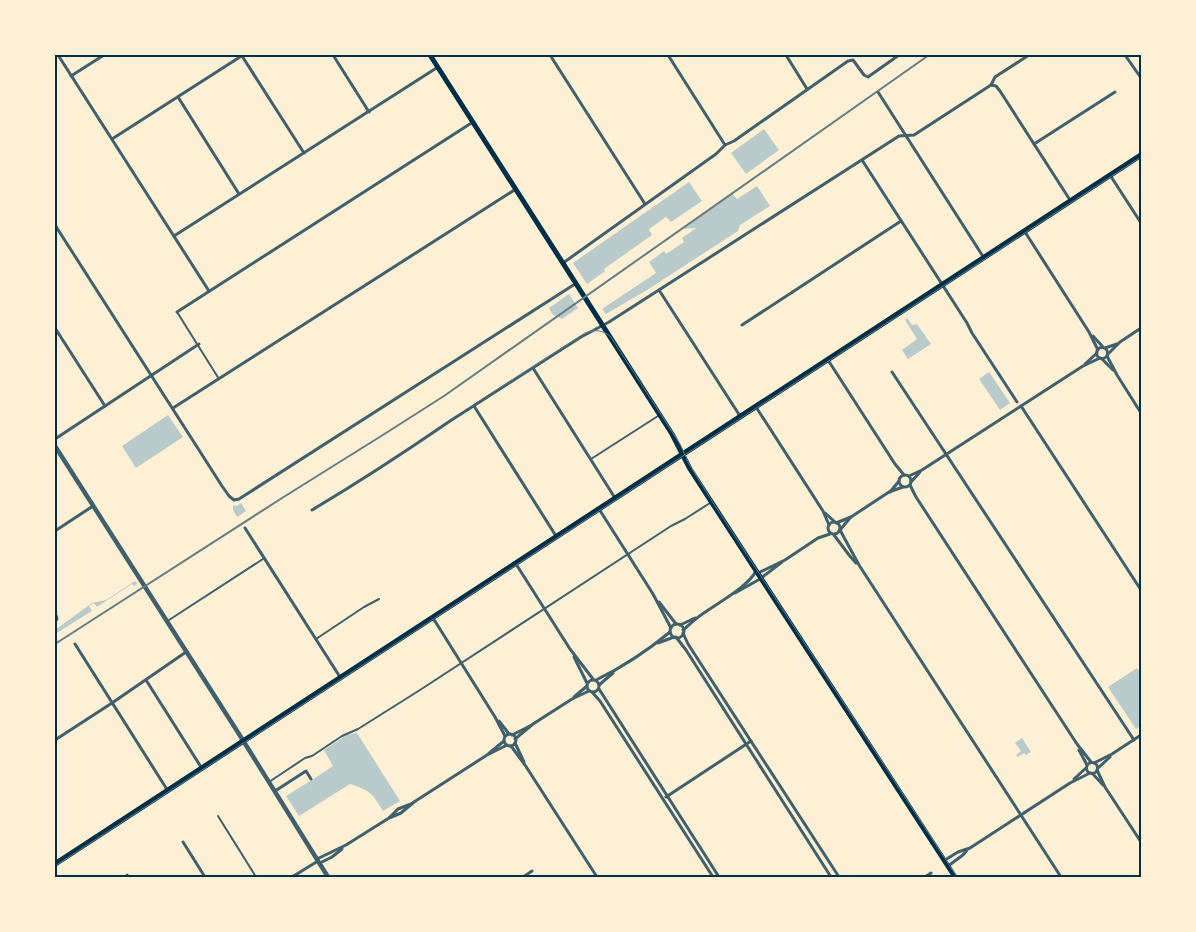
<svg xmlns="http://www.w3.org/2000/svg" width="1196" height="932" font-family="Cabin,sans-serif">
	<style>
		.green { fill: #b9caca }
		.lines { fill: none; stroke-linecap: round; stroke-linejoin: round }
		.service { stroke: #3f606c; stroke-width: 2 }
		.minor { stroke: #3f606c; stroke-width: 3 }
		.tertiary { stroke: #3f606c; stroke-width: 4.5 }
		.secondary { stroke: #003049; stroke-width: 5 }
		.trunk { stroke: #003049; stroke-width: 5.5 }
		.tram { stroke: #657d81; stroke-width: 1 }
		.rail { stroke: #657d81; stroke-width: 2 }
		.neatline { fill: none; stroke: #003049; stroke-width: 2 }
	</style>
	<rect width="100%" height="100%" fill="#fdf0d5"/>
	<g class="green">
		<path d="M764,129l15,21 -33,24 -15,-21z"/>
		<path d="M689,182l13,19 -31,21 -5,-5 -17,12 3,6 -48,34 1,2 -18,13 -14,-21z"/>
		<path d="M757,186l13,20 -30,19 -2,6 -91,59 -41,24 -4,-5 54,-36 -7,-11 15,-11 2,3 18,-12 -2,-4 14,-10 -15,1 51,-36 5,6z"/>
		<path d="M569,294l9,14 -16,11 -10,-5 -3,-6z"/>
		<path d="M907,318l5,7 5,-1 14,20 -23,15 -6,-9 15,-11 -12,-19z"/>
		<path d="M989,372l21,31 -10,7 -21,-31z"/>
		<path d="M168,415l15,22 -47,31 -14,-22z"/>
		<path d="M241,503l5,8 -9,6 -4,-7v-5l4,1z"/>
		<path d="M135,581l2,3 -3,2 -2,-2 -35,23 -3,-4 -5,3 3,5 -37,23v-4l37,-27 14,-3z"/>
		<path d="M1137,668l4,6v52l-5,3 -28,-42z"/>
		<path d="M357,733l43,68 -17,10c-11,-18 -12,-20 -33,-27l-51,32 -13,-20 29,-18 18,-12 -9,-16 23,-15z"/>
		<path d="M1022,738l9,14 -5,3 -2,-2 -6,4 -2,-2 5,-4 -6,-8z"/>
	</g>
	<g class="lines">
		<g class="service">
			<path d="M177,312l42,67"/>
			<path d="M591,459l67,-43"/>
			<path d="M169,620l94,-61"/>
			<path d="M316,639l48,-32 15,-8"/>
			<path d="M269,782l36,-24 7,-2 30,-20 16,-7 62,-39 251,-164 14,-7 25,-16"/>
			<path d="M218,816l38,61"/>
		</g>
		<g class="minor">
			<path d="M58,55l151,236"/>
			<path d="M333,55l36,57"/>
			<path d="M550,55l95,149"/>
			<path d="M668,55l57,90"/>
			<path d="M786,55l21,34"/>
			<path d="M1125,55l16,23"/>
			<path d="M242,56l62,97"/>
			<path d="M71,76l33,-21"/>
			<path d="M991,85l5,1 4,5 70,109"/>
			<path d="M878,92l106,166"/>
			<path d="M178,97l61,97"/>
			<path d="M112,139l131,-84"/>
			<path d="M1034,144l81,-52"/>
			<path d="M862,160l105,163 5,10 45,69"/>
			<path d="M1110,175l31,48"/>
			<path d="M55,225l167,261 7,10 5,4 5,-1 336,-215"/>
			<path d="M1025,232l64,100 9,18"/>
			<path d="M174,236l264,-169"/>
			<path d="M563,263l153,-109 9,-9 9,-4 114,-80 5,-1 11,15 4,2 31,-22"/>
			<path d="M659,290l81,126"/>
			<path d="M177,312l296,-190"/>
			<path d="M742,325l159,-104"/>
			<path d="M55,328l50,78"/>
			<path d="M1093,336l10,11"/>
			<circle cx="1102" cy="353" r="5.5"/>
			<path d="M1105,348l12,-4"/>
			<path d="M1108,354l12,-12 21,-14"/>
			<path d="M1107,356l10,19 24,38"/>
			<path d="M1102,359l11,11"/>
			<path d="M828,360l67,104 9,11"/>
			<path d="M1085,364l12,-11"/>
			<path d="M533,368l82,130"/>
			<path d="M892,372l242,368"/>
			<path d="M474,406l82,130"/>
			<path d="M1021,406l120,184"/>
			<path d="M756,407l67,104 6,14"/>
			<path d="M173,408l343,-219"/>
			<path d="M55,439l144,-95"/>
			<circle cx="905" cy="481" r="6"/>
			<path d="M909,476l13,-6 161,-104 17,-8"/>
			<path d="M911,482l9,-10"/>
			<path d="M910,485l6,12 161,247 14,18"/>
			<path d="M890,492l9,-11"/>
			<path d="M599,509l54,85 18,34"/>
			<path d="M312,510c47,-28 93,-58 138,-89l131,-84 28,-15 290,-186 15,-1 77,-50 4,-8 34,-22"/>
			<path d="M825,513l10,9"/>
			<circle cx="834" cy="528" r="6"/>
			<path d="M836,523l15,-6 38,-25 14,-5"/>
			<path d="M245,528l95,149"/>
			<path d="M840,530l19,35 202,312"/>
			<path d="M840,530l10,-12"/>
			<path d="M55,531l38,-25"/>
			<path d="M834,535l15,20 7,8"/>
			<path d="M516,564l54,85 23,30"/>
			<path d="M758,573l27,-13 33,-22 12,-4"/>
			<path d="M735,593l25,-14 22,-17"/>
			<path d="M659,602l17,22"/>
			<path d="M55,612l2,7 -2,3"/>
			<path d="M433,618l62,99 10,19"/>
			<circle cx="677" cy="631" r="7"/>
			<path d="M680,625l15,-7"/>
			<path d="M683,630c6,-5 12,-11 18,-15 15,-11 47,-28 55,-44"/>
			<path d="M683,633l5,11 151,233"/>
			<path d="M676,637l10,13 145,227"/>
			<path d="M658,643l16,-6"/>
			<path d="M75,644l93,147"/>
			<path d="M574,657l13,26"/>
			<circle cx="593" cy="686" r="6"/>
			<path d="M146,680l55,87"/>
			<path d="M596,680c27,-13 51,-29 74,-48"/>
			<path d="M599,685l14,-12"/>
			<path d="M599,689l120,188"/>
			<path d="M592,692l8,9 113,176"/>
			<path d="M574,697l13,-11"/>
			<path d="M499,721l10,13"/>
			<circle cx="510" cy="740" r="6"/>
			<path d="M512,735l18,-9"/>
			<path d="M515,739l18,-15 39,-25 17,-8"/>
			<path d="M55,740l57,-37 74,-51"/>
			<path d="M515,743l9,19"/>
			<path d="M511,746l14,19 72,112"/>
			<path d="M1079,750l8,15"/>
			<path d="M489,754l18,-9"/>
			<circle cx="1092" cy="768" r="5.5"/>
			<path d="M1094,763l18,-9 29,-19"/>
			<path d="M1098,768l12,-11"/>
			<path d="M1097,770l8,17 36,55"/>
			<path d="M1092,773l11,12"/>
			<path d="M1074,779l12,-11"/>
			<path d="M275,791l31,-20 5,8"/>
			<path d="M666,797l85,-56"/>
			<path d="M389,818l9,-9 13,-5"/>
			<path d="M183,842l22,35"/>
			<path d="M317,859l29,-14 43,-27 12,-5 13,-11 73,-47 17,-14"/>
			<path d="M945,860l13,-8 12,-4 100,-65 20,-10"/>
			<path d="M320,863l12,-6 10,-8"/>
			<path d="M948,866l15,-11 4,-5"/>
			<path d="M127,875l1,2"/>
			<path d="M292,877l26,-16"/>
			<path d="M523,877l9,-6"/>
			<path d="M925,877l6,-4"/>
		</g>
		<path class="tertiary" d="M55,446l184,288 89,143"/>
		<path class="secondary" d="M430,55l242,379 18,35 265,408"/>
		<path class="trunk" d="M55,864l1086,-709"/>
		<g class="tram">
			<path d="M482,399l103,-66c10,-4 18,-3 26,4l69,107 9,20 23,37 245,376"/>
			<path d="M55,866l1086,-709"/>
		</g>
		<path class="rail" d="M55,644l227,-146 104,-65 58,-37 485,-341"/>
	</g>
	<rect width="1196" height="932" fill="none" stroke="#fdf0d5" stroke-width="112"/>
	<rect x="56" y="56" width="1084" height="820" class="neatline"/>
</svg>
